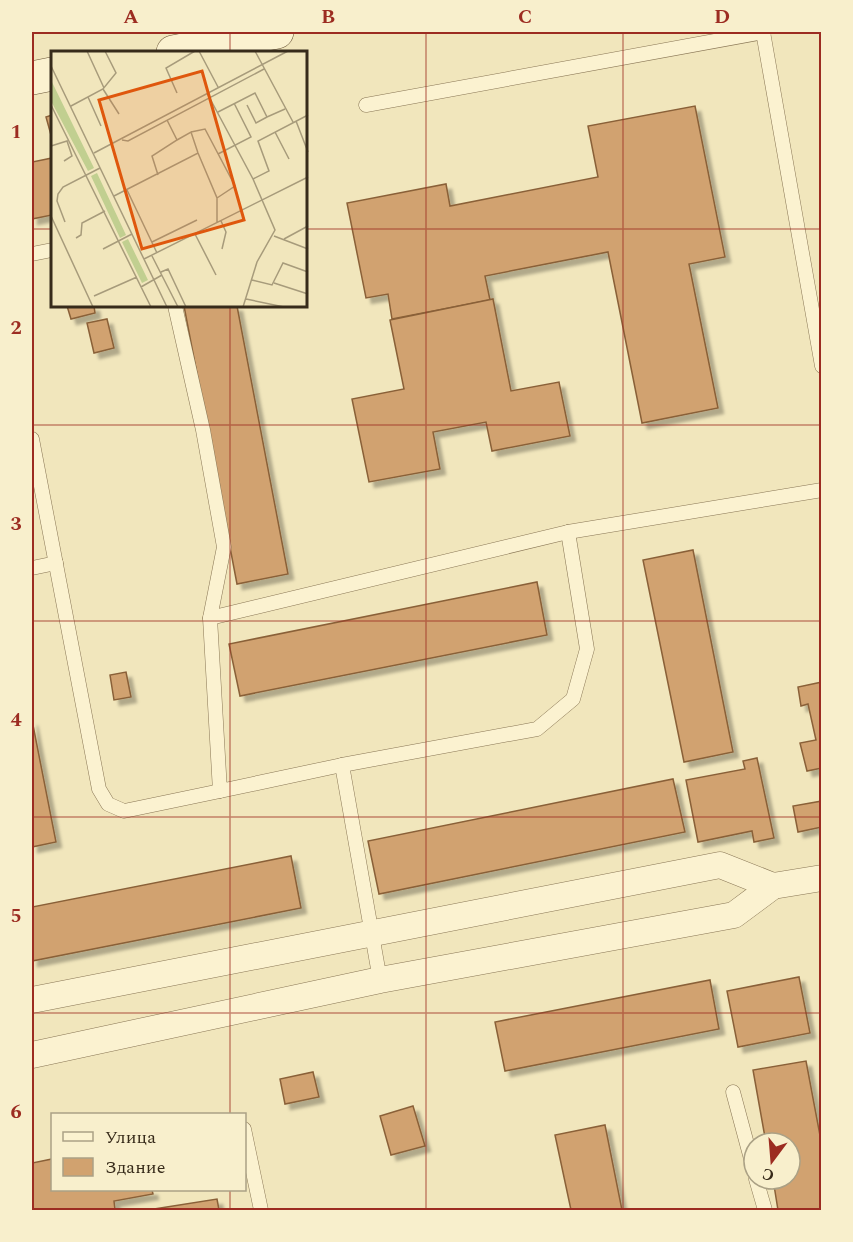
<svg xmlns="http://www.w3.org/2000/svg" width="853" height="1242" font-family="Spectral,serif">
	<style>
		.building { fill: #d1a26f; stroke: #8a6139; stroke-width: 1.5; filter: url(#shadow) }
		.lines { fill: none; stroke-linecap: round; stroke-linejoin: round }
		.lane-casing { stroke: #897655; stroke-width: 15 }
		.street-casing { stroke: #897655; stroke-width: 27 }
		.secondary-casing { stroke: #6b5638; stroke-width: 34 }
		.lane { stroke: #fbf2d0; stroke-width: 14 }
		.street { stroke: #fbf2d0; stroke-width: 26 }
		.secondary { stroke: #fbf2d0; stroke-width: 33 }
		.grid { fill: none; stroke: #9c2c21; stroke-width: 1.5; stroke-opacity: 0.55 }
		.inset-road { fill: none; stroke: #a79b7b; stroke-width: 1.5 }
		.view { fill: #df570d; fill-opacity: 0.15; stroke: #df570d; stroke-width: 3 }
		.inset-edge { fill: none; stroke: #372b1a; stroke-width: 3 }
		.neatline { fill: none; stroke: #9c2c21; stroke-width: 2 }
		.grid-label { font-size: 20px; text-anchor: middle; font-weight: bold; fill: #9c2c21 }
	</style>
	<defs>
		<filter id="shadow"><feDropShadow dx="5.5" dy="5.5" stdDeviation="1.5" flood-color="#0004"/></filter>
	</defs>
	<rect width="100%" height="100%" fill="#f1e6bc"/>
	<g class="building">
		<path d="M695,106l30,151 -36,7 29,144 -76,15 -34,-171 -123,24 5,24 -98,19 -4,-25 -22,4 -19,-95 99,-19 4,22 148,-29 -10,-51z"/>
		<path d="M52,115v20h-1l-5,-18z"/>
		<path d="M52,158v57l-20,4v-57z"/>
		<path d="M493,299l18,92 48,-9 11,54 -78,15 -6,-29 -53,10 7,37 -71,13 -17,-83 52,-10 -14,-69z"/>
		<path d="M67,306h27l1,7 -24,6z"/>
		<path d="M184,306h53l51,268 -51,10z"/>
		<path d="M107,319l7,29 -20,5 -7,-30z"/>
		<path d="M693,550l40,202 -49,10 -41,-202z"/>
		<path d="M537,582l10,53 -307,61 -11,-52z"/>
		<path d="M126,672l5,25 -17,3 -4,-25z"/>
		<path d="M822,682v86l-15,3 -7,-28 16,-3 -8,-36 -7,2 -3,-19z"/>
		<path d="M32,720l24,122 -24,5z"/>
		<path d="M757,758l17,80 -20,4 -2,-11 -54,11 -12,-62 59,-11 -2,-8z"/>
		<path d="M673,779l12,53 -306,62 -11,-53z"/>
		<path d="M822,801v26l-24,5 -5,-26z"/>
		<path d="M291,856l10,52 -269,53v-54z"/>
		<path d="M799,977l11,56 -72,14 -11,-56z"/>
		<path d="M710,980l9,49 -214,42 -10,-49z"/>
		<path d="M806,1061l16,85v64h-44l-5,-31h17v-36h-24l-13,-73z"/>
		<path d="M313,1072l6,25 -34,7 -5,-25z"/>
		<path d="M413,1106l12,40 -34,9 -11,-39z"/>
		<path d="M605,1125l17,85h-51l-16,-75z"/>
		<path d="M52,1159v31h100l1,4 -39,7 1,9h-83v-47z"/>
		<path d="M217,1199l2,11 -65,-1z"/>
	</g>
	<g class="lines">
		<g class="lane-casing">
			<g id="lane">
				<path d="M763,32l59,334"/>
				<path d="M366,105l398,-73"/>
				<path d="M32,254l20,-4"/>
				<path d="M175,306l28,124 21,117 -14,71 358,-86 254,-42"/>
				<path d="M32,439l67,350 9,15 16,7 96,-20"/>
				<path d="M32,568l24,-5"/>
				<path d="M210,618l10,173 122,-26"/>
				<path d="M380,980l-38,-215 195,-36 36,-30 14,-50 -19,-117"/>
				<path d="M733,1092l21,78"/>
				<path d="M244,1129l17,81"/>
				<path d="M756,1179l9,31"/>
			</g>
		</g>
		<g class="street-casing">
			<g id="street">
				<path d="M32,1000l688,-135 53,21"/>
				<path d="M32,1055l348,-75 354,-65 39,-29 49,-8"/>
			</g>
		</g>
		<g class="secondary-casing">
			<g id="secondary">
				<path d="M173,52l104,-20"/>
				<path d="M32,78l20,-4"/>
			</g>
		</g>
		<use href="#lane" class="lane"/>
		<use href="#street" class="street"/>
		<use href="#secondary" class="secondary"/>
	</g>
	<path class="grid" d="M230,32v20M426,32v1178M623,32v1178M32,229h20M306,229h516M230,306v808M32,425h790M32,621h790M32,817h790M32,1013h790M230,1190v20"/>
	<g transform="translate(51 51)">
		<rect width="256" height="256" fill="#f1e6bc"/>
		<path d="M0,29l43,88 -6,3 -37,-70zM46,122l29,62 -6,3 -29,-62zM77,188l20,41 -6,3 -20,-41z" fill="#c1cf90"/>
		<path class="inset-road" d="M36,0l17,37M148,0l19,36M204,0l38,71M0,15l116,241M52,38l16,25M126,42l-11,-25 29,-17M156,42l46,86 22,51 -18,32 -14,45M37,46l13,29M0,54l100,202M196,54l9,18 11,-6M20,55l32,-17 13,-16 -11,-22M167,61l37,-19 12,24 18,-8M245,70l12,31M140,81l14,-3 30,57 -18,12M224,81l14,27M71,89l6,1 136,-72M126,89l14,-8 7,21M0,95l16,-5 5,15 -8,5M43,102l194,-102M167,103l33,-17 -17,-34M107,124l-6,-19 25,-16 -10,-20M202,128l16,-8 -11,-30 50,-26M76,139l30,63M63,145l84,-43 19,45v24M0,165l42,91M170,170l5,11 -4,17M14,171l-8,-21 1,-7 5,-7 37,-19M144,183l21,41M223,185l34,13M25,187l5,-3 1,-12 23,-12M233,188l24,-13M101,191l45,-22M52,198l29,-15M101,205l26,51M93,208l164,-82M110,221l7,-3 18,38M201,229l20,5 11,-22 25,9M223,232l34,11M90,236l21,-12M43,245l43,-19M195,248l38,8"/>
		<path class="view" d="M151,20l42,149 -102,29 -43,-149z"/>
		<rect width="256" height="256" class="inset-edge"/>
	</g>
	<rect width="853" height="1242" fill="none" stroke="#f8efcc" stroke-width="66"/>
	<rect x="51" y="1113" width="195" height="78" fill="#f8efcc" stroke="#aba185" stroke-width="1.5"/>
	<rect x="63" y="1132" width="30" height="9" fill="#fbf2d0" stroke="#aba185" stroke-width="1.5"/>
	<text x="105" y="1143" font-size="18" fill="#372b1a">Улица</text>
	<rect x="63" y="1158" width="30" height="18" fill="#d1a26f" stroke="#aba185" stroke-width="1.5"/>
	<text x="105" y="1173" font-size="18" fill="#372b1a">Здание</text>
	<g transform="translate(772 1161) rotate(196)"><circle r="28" fill="#f8efcc" stroke="#aba185" stroke-width="1.5"/>
	<path d="M0-4.5L10 22L0 15L-10 22Z" fill="#9c2c21"/>
	<text y="-9" font-size="16" font-weight="bold" text-anchor="middle" fill="#372b1a">С</text>
	</g>
	<rect x="33" y="33" width="787" height="1176" class="neatline"/>
	<g class="grid-label">
		<text x="131" y="23">A</text>
		<text x="328" y="23">B</text>
		<text x="525" y="23">C</text>
		<text x="722" y="23">D</text>
		<text x="16" y="138">1</text>
		<text x="16" y="334">2</text>
		<text x="16" y="530">3</text>
		<text x="16" y="726">4</text>
		<text x="16" y="922">5</text>
		<text x="16" y="1118">6</text>
	</g>
</svg>
